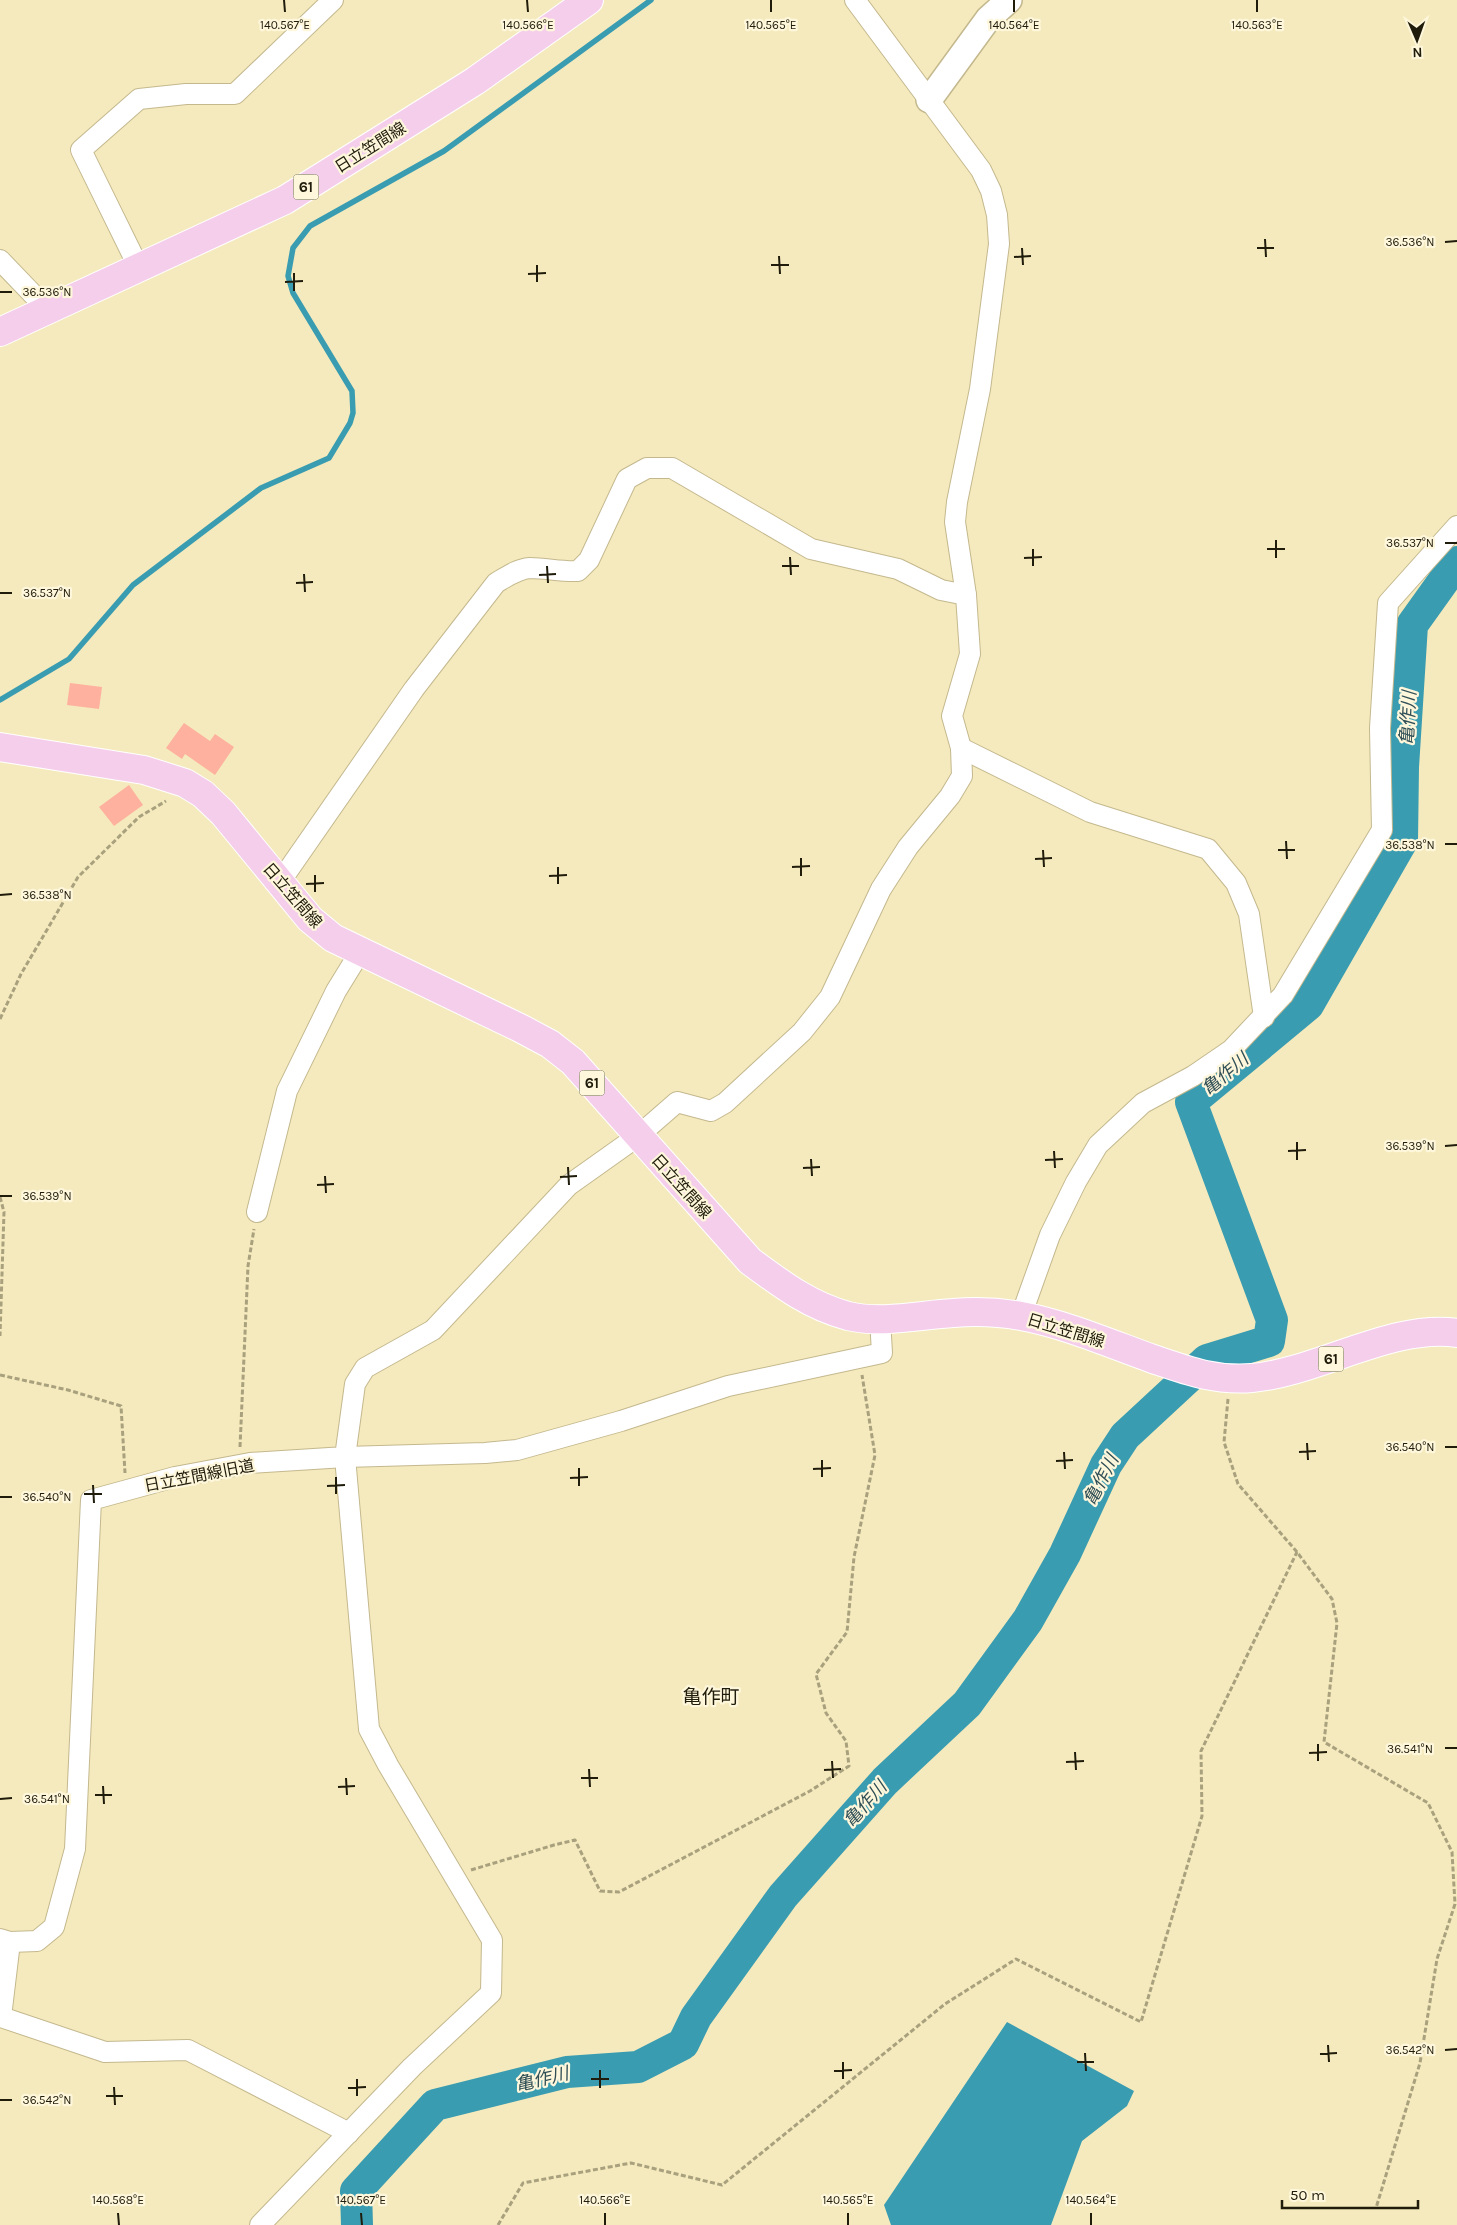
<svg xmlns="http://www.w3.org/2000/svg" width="1457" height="2225" font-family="Karla,'Noto Sans JP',sans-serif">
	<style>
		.water { fill: #399cb1 }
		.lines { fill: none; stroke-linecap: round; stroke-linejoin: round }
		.stream { stroke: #399cb1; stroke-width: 5.5 }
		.river { stroke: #399cb1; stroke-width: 32 }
		.building { fill: #feb19e }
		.minor-casing { stroke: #c4b88e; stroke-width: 22 }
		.tertiary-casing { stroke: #c4b88e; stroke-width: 28 }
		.primary-casing { stroke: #fff; stroke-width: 30 }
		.path { stroke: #a9a17e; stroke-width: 3; stroke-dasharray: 5 2.5; stroke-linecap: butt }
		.minor { stroke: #fff; stroke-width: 20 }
		.tertiary { stroke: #fff; stroke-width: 25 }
		.primary { stroke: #f5ceec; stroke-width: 28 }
		.ticks { fill: none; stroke: #201c0b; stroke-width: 2 }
		.labels { text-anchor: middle; stroke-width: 4.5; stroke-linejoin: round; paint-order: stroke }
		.shield { fill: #fef7dc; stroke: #635e4a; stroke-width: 1 }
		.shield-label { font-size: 15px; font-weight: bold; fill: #201c0b }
		.street-label { font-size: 16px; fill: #201c0b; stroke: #fef7dc }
		.water-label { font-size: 18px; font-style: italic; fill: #314f56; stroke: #fef7dc }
		.quarter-label { font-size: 19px; fill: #201c0b; stroke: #fef7dc }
		.ticks-label { font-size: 12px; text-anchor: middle; fill: #201c0b; stroke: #fef7dc; stroke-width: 4.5; stroke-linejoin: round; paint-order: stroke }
	</style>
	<rect width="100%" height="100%" fill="#f5eabd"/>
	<path class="water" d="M1007,2022l127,69 -7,15 -45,35 -31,84h-160l-7,-20z"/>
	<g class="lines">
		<path class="stream" d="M0,700l69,-41 64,-74 128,-97 68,-30 21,-35 3,-10 -1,-22 -59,-98 -5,-17 5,-28 17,-22 134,-75 207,-151"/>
		<path class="river" d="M357,2225l-1,-34 79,-86 132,-33 71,-5 45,-23 13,-27 87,-121 102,-115 82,-77 61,-84 37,-66 41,-89 19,-29 82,-76 62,-19 3,-21 -81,-218 117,-97 94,-164 1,-74 9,-142 45,-63"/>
	</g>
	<g class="building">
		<path d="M70,683l32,4 -3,22 -32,-4z"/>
		<path d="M184,723l26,18 5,-7 19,13 -19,28 -30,-21 -3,5 -16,-11z"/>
		<path d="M129,785l14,20 -29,21 -15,-19z"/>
	</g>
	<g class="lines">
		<g class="minor-casing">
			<g id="minor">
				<path d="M0,260l48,50"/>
				<path d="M139,268l-58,-118 58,-51 47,-5h49l98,-94"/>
				<path d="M961,748l129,64 118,37 28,34 13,31 15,103"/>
				<path d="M280,882l134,-193 82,-106c10,-6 21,-14 34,-15 16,0 32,4 48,3l11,-11 38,-81 20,-11h25l139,81 87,20 43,21 25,5"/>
				<path d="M257,1212l30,-121 49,-100 24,-39"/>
				<path d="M1021,1316l29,-81 26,-53 22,-37 45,-42 50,-27 38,-26 52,-55 99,-165 -2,-102 8,-125 69,-77"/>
				<path d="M0,1939l10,3 27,-1 17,-14 21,-78 16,-349 84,-23 75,-14 95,-6 10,-73 10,-16 68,-38 136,-145 69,-49 39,-34 34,9 14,-8 77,-71 28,-35 51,-108 27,-42 42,-51 12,-20 -1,-28 -9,-32 18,-62 -4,-59 -11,-73 2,-20 23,-113 19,-145 -2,-29 -6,-24 -10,-21 -126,-170"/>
				<path d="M10,1942l-9,75 104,35 83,-2 161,83"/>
				<path d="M260,2225l152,-158 79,-74 1,-53 -104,-175 -19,-36 -24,-272 140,-4 32,-3 104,-29 107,-35 154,-33 -2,-34"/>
			</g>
		</g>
		<g class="tertiary-casing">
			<path id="tertiary" d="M929,100l59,-81 21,-19"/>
		</g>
		<g class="primary-casing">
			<g id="primary">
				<path d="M0,332l285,-132 190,-119 114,-81"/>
				<path d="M0,747l144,23 41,13 18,11 20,19 87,106 23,19 187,90 30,16 23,18 177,199c31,23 60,45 98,55 34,8 71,-1 105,-3 22,-2 46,-1 68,3 44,8 90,28 132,43 35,12 62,22 99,19 66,-6 142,-55 205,-45"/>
			</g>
		</g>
		<g class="path">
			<path d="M0,1019l21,-45 57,-97 61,-60 27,-16"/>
			<path d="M0,1197l4,15 -4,124"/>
			<path d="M0,1375l68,15 53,16 4,67"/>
			<path d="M1228,1399l-4,43 14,42 59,68 35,47 5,24 -13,119 104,61 24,49 3,52 -18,55 -17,104 -44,145"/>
			<path d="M240,1447l8,-181 6,-37"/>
			<path d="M471,1870l83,-25 21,-5 25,51 19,1 191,-101 39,-25 -3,-25 -20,-28 -10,-39 31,-42 7,-75 21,-102 -13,-80"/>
			<path d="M498,2225l25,-42 108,-20 91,22 223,-181 71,-45 125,63 61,-206 -1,-65 96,-199"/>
		</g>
		<use href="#minor" class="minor"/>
		<use href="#tertiary" class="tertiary"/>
		<use href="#primary" class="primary"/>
	</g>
	<path class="ticks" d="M284,0l1,12M527,0l1,12M771,0v12M1014,0v12M1257,0v12M1265,239l1,18M1445,242l12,-1M1022,248l1,17M1257,248h17M779,256l1,18M1014,257l17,-1M537,265v17M771,265h18M294,273v18M528,274l18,-1M285,282l18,-1M0,292h12M1276,540v18M1445,543h12M1033,549v17M1267,549h18M790,557l1,18M1024,558l18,-1M547,566l1,17M782,566h17M304,574l1,18M539,575l17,-1M296,583l17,-1M0,593h12M1286,841l1,18M1445,844h12M1043,850l1,17M1278,850h17M801,858v18M1035,859l17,-1M558,867v17M792,867l18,-1M315,875v17M549,876l18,-1M306,884l18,-1M0,895l12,-1M1297,1142v18M1445,1146l12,-1M1054,1151l1,17M1288,1151l18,-1M811,1159l1,17M1045,1160l18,-1M568,1167l1,18M803,1168l17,-1M325,1176l1,17M560,1177l17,-1M317,1185l17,-1M0,1196h12M1307,1443l1,17M1445,1447h12M1064,1452l1,17M1299,1452l17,-1M822,1460v17M1056,1461l17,-1M579,1468v18M813,1469l18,-1M336,1477v17M570,1478l18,-1M93,1485l1,18M327,1486l18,-1M84,1494h18M0,1497h12M1318,1744v17M1445,1748h12M1075,1752l1,18M1309,1753l18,-1M832,1761l1,17M1066,1762l18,-1M589,1769l1,18M824,1770l17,-1M346,1778l1,17M581,1778h17M103,1786l1,18M338,1787l17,-1M95,1795h17M0,1799l12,-1M1328,2045l1,17M1445,2050l12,-1M1085,2053l1,18M1320,2054l17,-1M843,2062v17M1077,2062h17M600,2070v18M834,2071l18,-1M357,2079v17M591,2079h18M114,2087l1,18M348,2088l18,-1M106,2096h17M0,2100h12M118,2213l1,12M361,2213l1,12M605,2213v12M848,2213v12M1091,2213v12"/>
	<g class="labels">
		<g class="shield">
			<rect x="293.5" y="174.5" width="25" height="25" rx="4"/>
			<rect x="579.5" y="1070.5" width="25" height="25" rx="4"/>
			<rect x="1318.5" y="1346.5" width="25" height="25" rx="4"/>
		</g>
		<g class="shield-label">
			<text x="306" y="192">61</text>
			<text x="592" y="1088">61</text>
			<text x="1331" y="1364">61</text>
		</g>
		<g class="street-label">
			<text transform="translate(370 147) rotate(-32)" y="6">日立笠間線</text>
			<text transform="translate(293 895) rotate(49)" y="6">日立笠間線</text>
			<text transform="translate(682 1186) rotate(48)" y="6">日立笠間線</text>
			<text transform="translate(1066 1330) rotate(17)" y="6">日立笠間線</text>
			<text transform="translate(199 1475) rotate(-11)" y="6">日立笠間線旧道</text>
		</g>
		<g class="water-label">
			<text transform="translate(1408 718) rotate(-87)" y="6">亀作川</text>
			<text transform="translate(1225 1074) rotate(-40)" y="6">亀作川</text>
			<text transform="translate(1101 1480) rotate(-63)" y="6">亀作川</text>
			<text transform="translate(865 1804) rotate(-48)" y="6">亀作川</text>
			<text transform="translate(542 2079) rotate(-13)" y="6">亀作川</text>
		</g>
		<g class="quarter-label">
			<text x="711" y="1703">亀作町</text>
		</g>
	</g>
	<g class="ticks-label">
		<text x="285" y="29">140.567°E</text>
		<text x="528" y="29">140.566°E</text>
		<text x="771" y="29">140.565°E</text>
		<text x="1014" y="29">140.564°E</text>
		<text x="1257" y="29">140.563°E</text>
		<text x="1410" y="246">36.536°N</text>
		<text x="47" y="296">36.536°N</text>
		<text x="1410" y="547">36.537°N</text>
		<text x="47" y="597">36.537°N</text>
		<text x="1410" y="849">36.538°N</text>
		<text x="47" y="899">36.538°N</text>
		<text x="1410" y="1150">36.539°N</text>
		<text x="47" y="1200">36.539°N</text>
		<text x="1410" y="1451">36.540°N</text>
		<text x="47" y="1501">36.540°N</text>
		<text x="1410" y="1753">36.541°N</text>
		<text x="47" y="1803">36.541°N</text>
		<text x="1410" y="2054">36.542°N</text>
		<text x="47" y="2104">36.542°N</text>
		<text x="118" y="2204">140.568°E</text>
		<text x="361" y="2204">140.567°E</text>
		<text x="605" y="2204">140.566°E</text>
		<text x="848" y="2204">140.565°E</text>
		<text x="1091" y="2204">140.564°E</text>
	</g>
	<g transform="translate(1417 40) rotate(178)" stroke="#fef7dc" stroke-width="4" paint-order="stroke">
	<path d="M0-4L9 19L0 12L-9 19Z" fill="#201c0b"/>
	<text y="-8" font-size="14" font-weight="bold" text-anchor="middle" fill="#201c0b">N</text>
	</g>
	<path d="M1282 2200v8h136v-8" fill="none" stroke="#201c0b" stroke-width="2.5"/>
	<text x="1290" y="2200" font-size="15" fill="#201c0b" stroke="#fef7dc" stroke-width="4" paint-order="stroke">50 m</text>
</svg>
